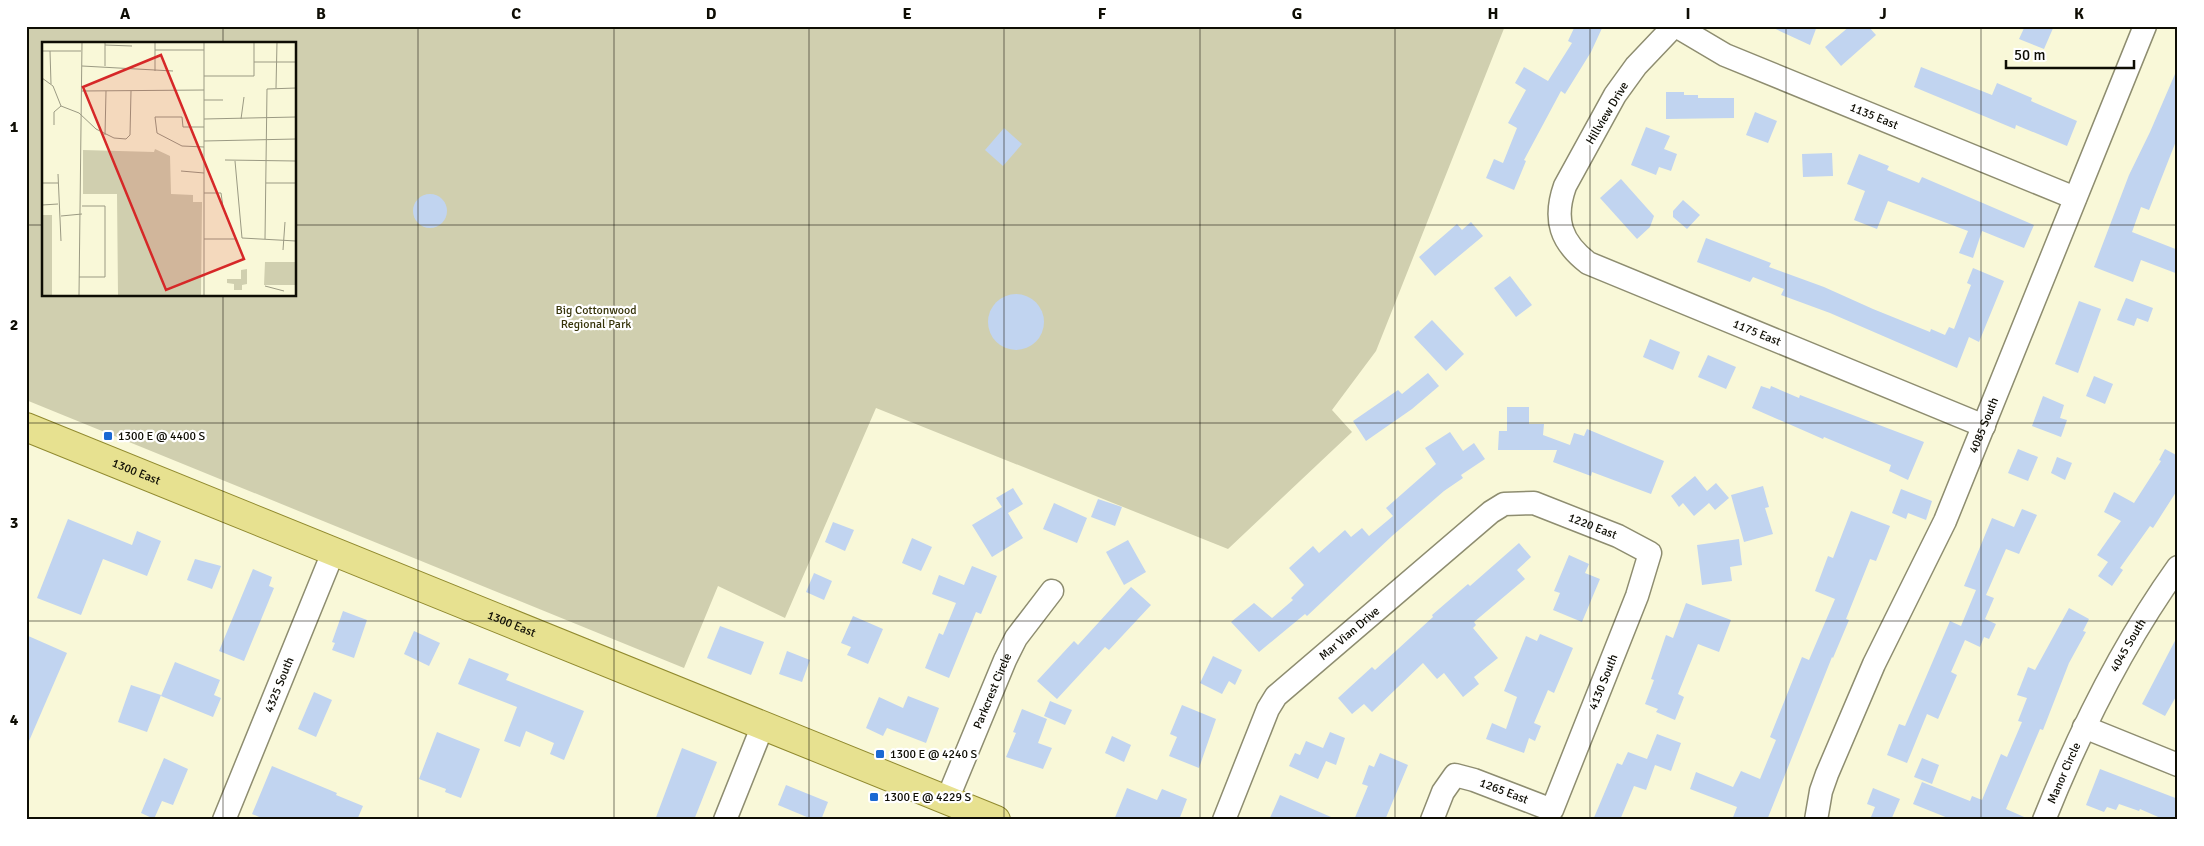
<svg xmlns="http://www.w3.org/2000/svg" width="2204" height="846" font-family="Signika,sans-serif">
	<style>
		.green { fill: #d0cfaf; fill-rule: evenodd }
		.building { fill: #c1d4f0 }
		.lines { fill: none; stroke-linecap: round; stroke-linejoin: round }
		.minor-casing { stroke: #8e8d70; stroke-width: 25 }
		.major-casing { stroke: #918a2f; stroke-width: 30 }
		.minor { stroke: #fff; stroke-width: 22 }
		.major { stroke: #e7e190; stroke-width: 28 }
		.grid { fill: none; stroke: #0e0d04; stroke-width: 1; stroke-opacity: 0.55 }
		.poi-dot { fill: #1a69d3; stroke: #fff; stroke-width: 2 }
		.labels { text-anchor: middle; stroke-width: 4.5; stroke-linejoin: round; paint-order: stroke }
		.street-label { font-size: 12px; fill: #0e0d04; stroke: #fff }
		.park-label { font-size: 12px; fill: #363309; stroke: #fff }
		.poi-label { font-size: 12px; fill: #0e0d04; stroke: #fff; text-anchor: start }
		.inset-road { fill: none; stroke: #9b9a83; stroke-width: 1 }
		.view { fill: #d62828; fill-opacity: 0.15; stroke: #d62828; stroke-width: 2.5 }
		.inset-edge { fill: none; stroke: #0e0d04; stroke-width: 2.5 }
		.neatline { fill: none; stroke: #0e0d04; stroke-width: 2 }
		.grid-label { font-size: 16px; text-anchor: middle; font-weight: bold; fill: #0e0d04 }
	</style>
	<rect width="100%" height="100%" fill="#f9f8d8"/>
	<path class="green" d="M26,26h1479l-129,325 -44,59 20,22 -124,117 -352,-141 -91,210 -67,-32 -34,82 -658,-268zM44,44h251v251h-251z"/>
	<g class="building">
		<path d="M1575,26h28l-12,26 -26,42 -4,-3 -37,69 2,1 -12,29 -28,-12 8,-19 9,4 14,-35 -9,-5 18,-33 -11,-7 9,-16 24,14 24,-38 -4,-2z"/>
		<path d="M1769,26h48l-7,19z"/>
		<path d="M1850,26h18l8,9 -35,31 -16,-19z"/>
		<path d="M2025,26h29l-10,23 -25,-10z"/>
		<path d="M1921,67l71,28 5,-12 35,15 -1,3 46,20 -10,25 -51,-21 -1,4 -101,-42z"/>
		<path d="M2178,67v69l-29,74 -8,-3 -9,25 46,18v24l-37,-14 -8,22 -39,-15 35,-92 21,-43z"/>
		<path d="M1666,92h18v3h14v3h36v20l-68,1z"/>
		<path d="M1755,112l22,9 -9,22 -22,-8z"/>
		<path d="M1646,127l24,9 -6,13 13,5 -6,17 -12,-4 -3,8 -25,-10z"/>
		<path d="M1004,128l18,16 -19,22 -18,-16z"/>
		<path d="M1832,153l1,23 -30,1 -1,-23z"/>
		<path d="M1859,154l30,12 -2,4 32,13 3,-6 112,48 -10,23 -42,-17 -9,27 -14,-5 9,-22 -80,-30 -11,28 -23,-9 11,-29 -18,-7z"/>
		<path d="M1621,179l33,37 -4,11 -13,12 -37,-41z"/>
		<circle cx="430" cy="211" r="17"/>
		<path d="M1683,200l17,15 -13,14 -14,-12v-6z"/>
		<path d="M1471,222l12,14 -48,40 -16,-19 38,-33 5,6z"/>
		<path d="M1706,238l65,25 -2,4 55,20 49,22 57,23 1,-3 14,6 4,-8 5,2 17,-44 -4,-2 6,-15 31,13 -25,61 -10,-5 -12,31 -127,-55 -49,-18 3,-6 -31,-12 -3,5 -53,-20z"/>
		<path d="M1510,276l22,29 -16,12 -22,-29z"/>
		<circle cx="1016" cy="322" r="28"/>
		<path d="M2126,298l27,10 -5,14 -11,-4 -3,8 -17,-6z"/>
		<path d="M2079,301l22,8 -23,64 -23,-9z"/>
		<path d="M1432,320l32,34 -18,17 -32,-34z"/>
		<path d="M1650,339l30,13 -7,18 -30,-13z"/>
		<path d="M1708,355l28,12 -10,22 -28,-12z"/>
		<path d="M1428,373l11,13 -27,23 -46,32 -13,-20 45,-31 4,4z"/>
		<path d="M2094,376l19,8 -8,20 -19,-8z"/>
		<path d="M1761,386l9,3 1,-3 28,12 1,-3 124,47 -16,38 -19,-9 2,-6 -67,-28 -1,2 -71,-31z"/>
		<path d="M2043,396l21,9 -4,13 7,2 -6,17 -29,-11z"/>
		<path d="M1507,407h22v17h15l-1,11 27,10 4,-12 10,3 3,-7 77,32 -13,33 -59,-22 -1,4 -38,-14 4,-12h-59l1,-19h8z"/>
		<path d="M1450,432l13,19 11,-8 11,16 -24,16 2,3 -19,13 -52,45 -85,80 -2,-2 -46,38 -28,-30 23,-19 18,15 21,-18 -2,-2 13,-13 -15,-17 24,-22 6,7 26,-23 6,7 11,-9 7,8 24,-20 -7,-8 50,-44 -11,-16z"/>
		<path d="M2018,449l20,8 -10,24 -20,-8z"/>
		<path d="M2165,449l13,7v33l-25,39 -3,-2 -30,42 3,2 -11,16 -14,-10 10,-14 -11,-7 24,-34 -17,-9 10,-20 20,11 27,-42 -2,-1z"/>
		<path d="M2057,457l15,6 -7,17 -14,-7z"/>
		<path d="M1695,476l12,15 9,-8 13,15 -14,12 -6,-7 -15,13 -11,-13 -4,4 -8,-11z"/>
		<path d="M1763,486l6,21 -4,1 8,26 -29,8 -13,-47z"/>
		<path d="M1013,488l10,16 -15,9 15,25 -31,19 -20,-32 30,-18 -6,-9z"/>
		<path d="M1901,489l31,12 -6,19 -18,-7 -2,6 -14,-6z"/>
		<path d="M1098,499l24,8 -7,19 -24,-9z"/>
		<path d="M1054,503l33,15 -10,25 -34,-14z"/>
		<path d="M2022,509l15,6 -18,39 -13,-5 -20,46 8,3 -9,21 11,5 -7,15 -5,-2 -4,10 -15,-7 -14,32 6,3 -19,44 -11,-5 -20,49 -20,-8 12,-31 6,2 45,-105 11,5 15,-36 -12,-4 28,-68 22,9z"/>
		<path d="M1851,511l39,15 -14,35 -6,-2 -24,60 3,1 -16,38 -1,-1 -65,163h-35l5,-13 -47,-18 6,-17 37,15 8,-16 19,8 16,-39 -6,-3 32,-80 7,3 26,-61 -20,-8 13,-35 5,2z"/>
		<path d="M68,519l64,26 5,-14 24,10 -14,35 -44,-17 -22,56 -44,-17z"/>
		<path d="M833,522l21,8 -9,21 -20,-9z"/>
		<path d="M912,538l20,9 -11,24 -19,-8z"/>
		<path d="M1739,539l3,26 -12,2 2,14 -30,4 -5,-40z"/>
		<path d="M1128,540l18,32 -22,13 -18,-33z"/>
		<path d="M1519,543l12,14 -14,13 8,9 -51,43 2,3 -3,3 25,30 -24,19 5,7 -16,13 -19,-24 -7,6 -14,-16 -51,49 -8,-8 -12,10 -14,-16 34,-31 3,3 58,-53 -1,-2 36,-31 2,2z"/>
		<path d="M1569,555l20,9 -4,9 15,6 -18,43 -29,-12 7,-17 -6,-2z"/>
		<path d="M195,559l26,7 -9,23 -25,-9z"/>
		<path d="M972,566l25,10 -16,38 -5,-2 -27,66 -24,-10 14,-35 4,2 13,-32 -24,-9 7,-19 25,10z"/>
		<path d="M253,569l19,8 -3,9 5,2 -30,73 -25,-10z"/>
		<path d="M814,573l18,8 -8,19 -18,-8z"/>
		<path d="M1131,587l20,18 -42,45 -4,-3 -48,52 -20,-18 37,-40 4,4z"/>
		<path d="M1686,603l45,17 -12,32 -21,-8 -20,50 6,3 -9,23 -19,-8 2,-3 -13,-5 9,-24 -3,-1 15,-44 7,3z"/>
		<path d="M2069,608l20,11 -6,12 3,1 -17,31 -26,67 -3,-1 -34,80 25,11h-78l-40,-16 9,-22 48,19 2,-5 10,4 19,-46 6,3 15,-35 -4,-1 9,-23 -10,-3 11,-28 7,3z"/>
		<path d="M343,611l24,9 -13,38 -22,-8 3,-7 -3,-1z"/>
		<path d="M853,616l30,13 -15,35 -21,-9 4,-8 -10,-4z"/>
		<path d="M720,626l44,16 -13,33 -44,-17z"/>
		<path d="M414,631l26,12 -11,23 -25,-12z"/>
		<path d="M1540,634l33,14 -19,45 -6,-3 -14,33 7,3 -6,15 -6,-3 -5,15 -38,-14 6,-16 14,6 11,-32 -13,-6 22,-55 11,5z"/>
		<path d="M26,635l41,18 -41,95z"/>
		<path d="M2178,635v58l-13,23 -23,-12z"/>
		<path d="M787,651l23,9 -8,22 -23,-8z"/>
		<path d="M1213,656l29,14 -7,15 -6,-4 -7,13 -22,-11z"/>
		<path d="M469,658l40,16 -3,6 78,31 -20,49 -14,-6 4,-11 -28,-12 -6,16 -16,-6 13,-34 -59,-23z"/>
		<path d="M175,662l45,18 -6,15 7,3 -8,19 -52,-21z"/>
		<path d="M131,685l30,10 -14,37 -29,-10z"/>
		<path d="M314,692l18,8 -16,37 -18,-8z"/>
		<path d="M908,696l31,12 -13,35 -39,-15 -4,8 -17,-8 13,-31 24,11z"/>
		<path d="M1050,701l22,9 -7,15 -21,-9z"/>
		<path d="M1182,705l34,14 -17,49 -30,-12 8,-19 -7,-3z"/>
		<path d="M1022,709l25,10 -9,24 14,5 -9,21 -37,-12 10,-24 -3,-1z"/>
		<path d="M437,732l43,17 -19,49 -16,-6 1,-3 -27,-10z"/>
		<path d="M1330,732l15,6 -9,27 -10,-4 -8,18 -29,-13 6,-13 5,2 6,-14 17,7z"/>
		<path d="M1657,734l24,9 -10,28 -16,-6 -9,25 -12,-4 -14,34h-27l24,-57 5,2 6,-13 19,7z"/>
		<path d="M1112,736l19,9 -7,17 -19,-9z"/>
		<path d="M682,748l35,14 -23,58h-39z"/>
		<path d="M1380,753l28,12 -23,55h-31l14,-34 -6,-2 7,-19 5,2z"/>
		<path d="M164,758l24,11 -15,36 -11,-4 -8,18 -13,-6z"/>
		<path d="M1922,758l17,7 -7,19 -18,-7z"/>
		<path d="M272,766l65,27 -1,2 27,11 -6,14h-91l-14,-6z"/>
		<path d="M2100,769l78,30v21h-13l-25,-11 -1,2 -20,-7 -3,6 -9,-3 -3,5 -18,-7z"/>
		<path d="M786,785l42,17 -7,18h-7l-36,-15z"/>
		<path d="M1127,788l30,12 5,-11 25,10 -8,21h-65z"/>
		<path d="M1873,788l27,11 -9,21h-13l-7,-3 4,-10 -8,-3z"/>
		<path d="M1280,795l58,25h-69z"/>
	</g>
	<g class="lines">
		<g class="minor-casing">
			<g id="minor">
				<path id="s1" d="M1674,26l-38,40 -21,29 -50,91c-12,34 -4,56 23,77l396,163"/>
				<path id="s2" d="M1676,26l49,29 350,143"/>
				<path d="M2084,727l94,38"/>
				<path id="s3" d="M947,800l58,-140 11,-22 36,-47"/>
				<path id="s4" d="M224,820l110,-270"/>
				<path d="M725,820l38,-95"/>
				<path id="s5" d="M1224,820l44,-111 8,-13 215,-184 13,-8 30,-1 84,33 32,17 -13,43 -85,214 -78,-30 -19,-5 -12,17 -11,28"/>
				<path id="s6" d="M1816,820l5,-29 6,-17 47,-110 71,-143 200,-495"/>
				<path id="s7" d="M2044,820c36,-90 78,-175 134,-253"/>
			</g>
		</g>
		<g class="major-casing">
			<g id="major">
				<path id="s8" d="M26,427l970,393"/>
			</g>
		</g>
		<use href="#minor" class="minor"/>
		<use href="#major" class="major"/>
	</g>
	<path class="grid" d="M223,26v18M418,26v794M614,26v794M809,26v794M1004,26v794M1200,26v794M1395,26v794M1590,26v794M1786,26v794M1981,26v794M26,225h18M295,225h1883M223,295v525M26,423h2152M26,621h2152"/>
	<g class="poi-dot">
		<rect x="103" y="431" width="10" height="10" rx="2.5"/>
		<rect x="875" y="749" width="10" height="10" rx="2.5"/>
		<rect x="869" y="792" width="10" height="10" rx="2.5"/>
	</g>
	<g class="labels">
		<g class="street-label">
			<text transform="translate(1607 113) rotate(-59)" y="4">Hillview Drive</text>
			<text dy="4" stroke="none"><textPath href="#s2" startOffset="218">1135 East</textPath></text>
			<text dy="4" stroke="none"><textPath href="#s1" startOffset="465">1175 East</textPath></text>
			<text dy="4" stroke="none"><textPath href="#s6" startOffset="430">4085 South</textPath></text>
			<text dy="4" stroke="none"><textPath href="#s8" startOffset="119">1300 East</textPath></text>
			<text dy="4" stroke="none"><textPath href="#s5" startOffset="526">1220 East</textPath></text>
			<text dy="4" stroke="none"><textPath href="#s8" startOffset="524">1300 East</textPath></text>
			<text dy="4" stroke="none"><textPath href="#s5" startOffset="231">Mar Vian Drive</textPath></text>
			<text dy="4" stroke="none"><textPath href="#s7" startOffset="194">4045 South</textPath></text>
			<text transform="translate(1603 682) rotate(-68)" y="4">4130 South</text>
			<text dy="4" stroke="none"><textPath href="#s4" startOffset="146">4325 South</textPath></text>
			<text dy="4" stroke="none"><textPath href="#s3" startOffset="118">Parkcrest Circle</textPath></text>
			<text dy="4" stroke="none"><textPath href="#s7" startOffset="51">Manor Circle</textPath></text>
			<text transform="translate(1504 791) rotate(21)" y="4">1265 East</text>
		</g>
		<g class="park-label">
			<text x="596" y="314">Big Cottonwood<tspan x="596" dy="14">Regional Park</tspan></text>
		</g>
		<g class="poi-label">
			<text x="118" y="440">1300 E @ 4400 S</text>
			<text x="890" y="758">1300 E @ 4240 S</text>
			<text x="884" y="801">1300 E @ 4229 S</text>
		</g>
	</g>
	<g transform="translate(42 42)">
		<rect width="254" height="254" fill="#f9f8d8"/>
		<path d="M113,107l15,7 1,38 22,1v7h9l-1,93h-83l-1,-101h-34v-44l71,2zM0,173h10v80h-10zM223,220h30v23h-31zM205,227v15l-5,1v5h-8v-6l-7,-1v-4h14v-9z" fill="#d0cfaf"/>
		<path class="inset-road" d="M113,0v29M63,3l27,1M113,8h49M0,9h39M8,9l1,33M212,20h42M40,24l91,5M63,24v-24M162,34h50v-34M0,36l11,8 8,20 18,7 17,16 18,9 12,1 4,-4 1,-44M234,46l1,-46M40,49l122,-1M162,58h19M162,77l92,-2M199,77l3,-22M12,83v-13l7,-6M162,85h-21l-1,-10h-27l2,16 25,13 22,1M63,93l1,-44M162,99l92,-2M183,118l71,1M193,119l7,77 54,3M139,129l23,2M16,132l3,67M0,141h16M224,141h30M162,151h17l2,14M0,163l16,-1M19,174l21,-2M162,197h32M223,197l2,-150 29,-1M241,208l2,-28M37,235h26v-71h-23M223,244l19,5M37,253l3,-253M162,253v-253"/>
		<path class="view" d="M119,13l83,204 -78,31 -83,-203z"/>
		<rect width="254" height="254" class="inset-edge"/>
	</g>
	<rect width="2204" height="846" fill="none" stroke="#ffffff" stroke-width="55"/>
	<path d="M2006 60v8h128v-8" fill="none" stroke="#0e0d04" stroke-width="2.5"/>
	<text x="2014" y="60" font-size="15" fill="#0e0d04" stroke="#ffffff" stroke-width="4" paint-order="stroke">50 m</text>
	<rect x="28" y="28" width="2148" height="790" class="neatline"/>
	<g class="grid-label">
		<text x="125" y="19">A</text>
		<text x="321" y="19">B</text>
		<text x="516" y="19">C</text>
		<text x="711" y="19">D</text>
		<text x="907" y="19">E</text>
		<text x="1102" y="19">F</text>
		<text x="1297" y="19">G</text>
		<text x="1493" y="19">H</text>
		<text x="1688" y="19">I</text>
		<text x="1883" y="19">J</text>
		<text x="2079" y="19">K</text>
		<text x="14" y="132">1</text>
		<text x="14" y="330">2</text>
		<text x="14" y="528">3</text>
		<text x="14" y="725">4</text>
	</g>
</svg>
